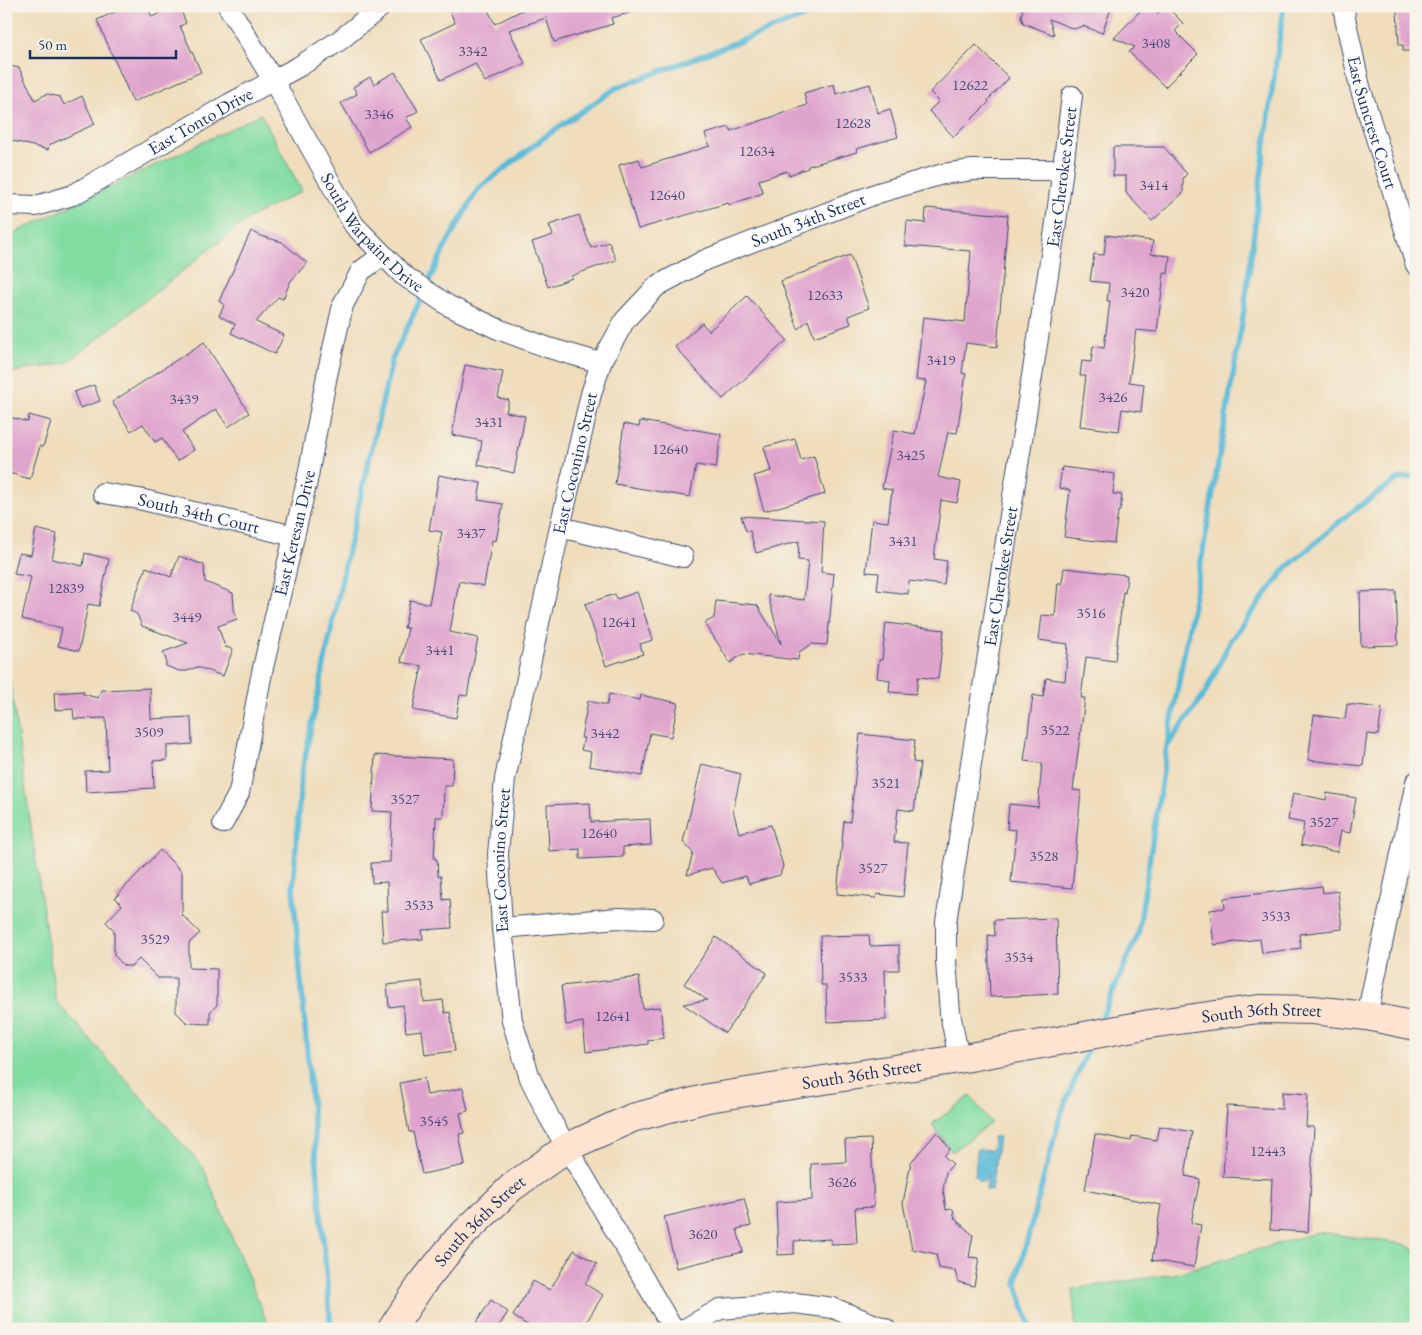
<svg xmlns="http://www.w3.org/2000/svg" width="1422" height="1335" font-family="'EB Garamond',serif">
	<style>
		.green { fill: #83dda3; stroke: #4f8680 }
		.water { fill: #59bad8; stroke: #3a749b }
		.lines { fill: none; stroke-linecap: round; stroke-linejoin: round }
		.stream { stroke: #59bad8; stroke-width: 5.5 }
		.building { fill: #dfa4ce }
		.street-casing { stroke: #3b496c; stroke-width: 22 }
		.secondary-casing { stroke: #3b496c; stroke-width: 30 }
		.street { stroke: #fff; stroke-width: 20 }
		.secondary { stroke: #fde4d1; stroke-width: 28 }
		.labels { text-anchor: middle; stroke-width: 4; stroke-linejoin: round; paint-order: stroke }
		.number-label { font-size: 15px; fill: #4c4c7a }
		.street-label { font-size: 18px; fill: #1b2f5e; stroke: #f7f3e8 }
	</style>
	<rect width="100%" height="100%" fill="#f7f3e8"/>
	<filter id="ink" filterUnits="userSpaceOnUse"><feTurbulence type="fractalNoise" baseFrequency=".02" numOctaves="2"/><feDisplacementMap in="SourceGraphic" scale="10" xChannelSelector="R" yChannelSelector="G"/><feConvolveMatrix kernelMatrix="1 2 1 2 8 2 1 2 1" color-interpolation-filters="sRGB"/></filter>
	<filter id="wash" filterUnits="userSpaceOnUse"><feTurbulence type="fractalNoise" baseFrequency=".0096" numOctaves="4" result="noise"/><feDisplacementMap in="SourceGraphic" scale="20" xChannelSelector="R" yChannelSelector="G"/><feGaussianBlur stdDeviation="1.12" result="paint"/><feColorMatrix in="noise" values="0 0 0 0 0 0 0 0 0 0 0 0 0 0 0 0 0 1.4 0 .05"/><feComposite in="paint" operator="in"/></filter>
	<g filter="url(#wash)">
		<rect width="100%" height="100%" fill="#efddbb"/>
		<g class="green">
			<path d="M261,114l41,77 -53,27 -182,145 -61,10v-136z"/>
			<path d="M6,664l2,3 48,334 147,166 67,162h-264z"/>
			<path d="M970,1096l21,27 -39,29 -20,-28z"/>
			<path d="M1318,1232l86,12 12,6v79h-340l-4,-40 102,-15z"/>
		</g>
		<path class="water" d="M993,1137h6l-8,54 -5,-1 2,-14h-2l-1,6 -6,-1 -4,-6 2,-26 15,1z"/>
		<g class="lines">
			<g class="stream">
				<path d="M1169,744l36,-51 26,-53 55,-72 60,-52 52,-37 18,-3"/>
				<path d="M1099,1024l39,-90 29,-188 36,-195 41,-240 27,-213 13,-92"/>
				<path d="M331,1329l-38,-441 8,-111 43,-209 48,-208 53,-113 33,-58 68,-53 70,-48 216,-82"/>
				<path d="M1031,1329l-15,-47 45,-169 29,-69"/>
			</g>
		</g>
		<g id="blocks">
			<g class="building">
				<path d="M128,6h19l5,11 23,-11h4l7,17 -6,3 21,46 -68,30 -36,-82z"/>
				<path d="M462,6h24l9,18 35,-18h108l1,4 -28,8 2,6 -59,18 -8,-24 -37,12 16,33 -40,19 -10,-19 -34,17 -20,-41 34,-16 -5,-11z"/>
				<path d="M1019,6h93l-10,27 -19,-7 -9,3 -25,-10 5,16 -31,-12 -2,-7 2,-7z"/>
				<path d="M1145,6h4l8,8 9,-8 17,17 -8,8 23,23 -33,33 -36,-35 6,-5 -21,-9z"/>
				<path d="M1401,6h15v45h-13v-6h-4l-2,-35 4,-1z"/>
				<path d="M976,45l33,33 -21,22 1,2 -35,35 -25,-26 10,-10 -9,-9z"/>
				<path d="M6,65l13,3 16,32 12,-6 13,3 4,8 18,-9 13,28 -46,21 -1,5 -42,-11z"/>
				<path d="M395,72l23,39 -12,7 6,9 -43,25 -28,-49 16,-9 -4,-7 17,-10 4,7z"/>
				<path d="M834,84l2,10 34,-10 8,29 12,-4 8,28 -42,12 1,3 -49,14v2l-19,7 -2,-4 -28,9 4,13 -34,12 -1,-2 -90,26 -19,-64 20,-6 3,8 68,-21 -5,-12 24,-7 2,4 76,-26 -3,-12z"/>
				<path d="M1113,147h51l23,27 -4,4v15l-31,28 -26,-28v-17h-13z"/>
				<path d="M926,208l82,7 -11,132 -31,-4 -4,30 4,1 -9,59 -9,-1 -10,45 23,5 -4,21 -16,-3 -7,59 13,2 -3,24 -35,-4 -1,13 -31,-4 2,-17 -13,-1 6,-52 16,2 4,-32 -10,-2 12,-58 21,4 11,-53 -10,-1 7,-63 42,5 6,-71 -66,-5 2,-25 18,2z"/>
				<path d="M579,215l12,33 18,-6 7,18 -45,16 1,2 -24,9 -16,-45 21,-7 -4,-10z"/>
				<path d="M251,231l10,5 21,6 25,21 -17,19 -7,17 -5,-2 -22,25 28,13 -9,19 -44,-21 4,-9 -16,-8 5,-11 -5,-4z"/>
				<path d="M1106,235l47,6 -2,13 19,2 -2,18 -4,-1 -7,59 -21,-2 -7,52 15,2 -3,28 -19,-3 -3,22 -39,-5 6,-50h-6l2,-15 9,1 2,-16 11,2 6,-47h-3l2,-18 -19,-2 4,-27 10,1z"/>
				<path d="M850,255l19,53 -21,8 3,8 -37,13 -6,-17 -10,9 -17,-48z"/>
				<path d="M747,296l40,44 -64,59 -48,-52 27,-24 7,8z"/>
				<path d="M204,342l45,71 -21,14 -12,-18 -34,23 12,18 -17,11 -15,-23 -7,4 -12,-18 -12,7 -19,-29z"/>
				<path d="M465,365l38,7 -5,26 11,2 -3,12 19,4 -11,57 -36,-8 4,-24 -30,-6z"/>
				<path d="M94,385l6,16 -20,7 -6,-16z"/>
				<path d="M29,415l22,6 -8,26 -3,-1 -10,33 -24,-7v-56l22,6z"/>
				<path d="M640,421l81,13 -5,34 -20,-3 -6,32 -75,-13 9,-60 15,3z"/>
				<path d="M795,439l6,21 13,-4 11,38 -61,17 -10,-35 17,-5 -7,-24z"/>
				<path d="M1062,467l53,7 -2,20 9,1 -2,16h-2l-4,32 -50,-6 6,-47 -11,-2z"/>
				<path d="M439,475l42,8 -3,17 25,4 -7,37 -4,-1 -8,46 -25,-5 -9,51 28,6 -11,58 -7,-1 -4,23 -43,-8 9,-44 -21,-4 7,-34h-4l6,-28 19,4 13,-72 -13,-2z"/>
				<path d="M741,516l83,5 -3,51 13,2 -7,71 -15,-1 -13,8 -1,8 -55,-6 -13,9 -25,-40 9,-5 2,-17 41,4 24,39 -13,-49 36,5 4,-39 -10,-1 1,-19 -43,12 -6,-22h-4z"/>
				<path d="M36,529l21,5 -5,25 31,7 2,-13 24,6 -10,47 -11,-2 -9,47 -21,-5 4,-18 -40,-9 9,-42 -17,-3 5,-21 12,2z"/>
				<path d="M179,556l25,9 1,17 28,11 1,16 3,10 -19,7 7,21 8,2 -10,27 -26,-9 -10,4h-8l-13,-5v-6l-3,-8 25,-9 -46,-17 -5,-12 -7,-3 16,-44 25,10z"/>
				<path d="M1064,568l63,7 -2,18 -2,-1 -8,69 -29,-4 -5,41h4l-12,92 8,1 -9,97 -61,-6 5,-52 -9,-1 2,-25 29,3 4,-44 -18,-2 9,-66 10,2 3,-19 19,3 3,-37 -29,-4 3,-25 13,1 3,-33h4z"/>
				<path d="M1396,591l2,54 -37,1 -1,-54z"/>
				<path d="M637,592l16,48 -13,4 3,10 -37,12 -21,-62 30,-10 2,5z"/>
				<path d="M886,623l58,7 -6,49 -20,-2 -2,17 -27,-2 1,-12 -13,-2 2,-18h3z"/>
				<path d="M150,688l1,31 40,-2 1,27 -25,2v14l-14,1 1,27 -68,4 -1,-21 23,-1 -2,-52 -32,1 -1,-10 -18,1 -1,-17 30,-2 -1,3 15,4 3,-8z"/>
				<path d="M609,694l31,6 1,-5 37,8 -7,34 -21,-4 -8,43 -53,-10 2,-14 -10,-2 3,-12h-3l7,-37 19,4z"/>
				<path d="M1347,704l35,4 -4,27 -11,-1 -4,32 -55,-6 6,-45 31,4z"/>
				<path d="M860,734l55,6 -2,22 7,1 -6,48 -16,-2 -4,33 14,1 -5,54 -26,-3 -1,4 -39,-4 7,-73 6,1z"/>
				<path d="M375,755l78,4 -1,27h-8l-1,31h-7l-2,42h3l1,17h3l2,24 7,-1 2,29 -30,2 1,9 -40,3 -2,-31h7l-1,-29 -15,1 -1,-20 19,-1 2,-50 -20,-1z"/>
				<path d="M702,764l39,10 -8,36 6,23 32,-8 12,41 -3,9 -31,9 -3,-8 -24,7 -10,-15 -25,7 6,-22 -10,-11z"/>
				<path d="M1293,793l33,7 1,-7 29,5 -6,35 -9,-2 -4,21 -36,-7 3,-22 -16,-3z"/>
				<path d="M590,803l1,19 59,-3 1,26 -28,2v10l-43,2v-10l-31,2 -2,-46z"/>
				<path d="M160,850l22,22v43l18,18 -11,10v25l28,1v36l-7,7v12l-23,-1 -11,-11v-34h-18l-19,-19 -7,7h-8l-10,-11v-25l-8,-8 16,-17 -7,-7z"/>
				<path d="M1322,886l1,7 15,-2 4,38 -43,5 2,14 -39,5 -2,-14 -46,6 -4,-35 15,-2 -1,-10z"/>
				<path d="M1056,918l2,76 -68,3 -2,-62 7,1 -1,-16z"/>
				<path d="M869,935l1,11 29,-1v25h-14l1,50 -59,2 -1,-37h-5l-1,-49z"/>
				<path d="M716,937l51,36 -42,60 -42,-29 24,-4 -23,-16z"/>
				<path d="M639,977l4,32 17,-2 4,31 -16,2v4l-62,8 -3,-30 -17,3 -5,-39z"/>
				<path d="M422,981l2,21 19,-2 2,13 5,-1 5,39 -30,4 -3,-25 -16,2 -3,-27 -14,2 -2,-22z"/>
				<path d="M424,1078l3,17 36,-7 5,23 -8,2 4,20 -5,1 6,31 -43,9 -9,-42h-4l-9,-49z"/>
				<path d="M1282,1092l26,2 -2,33h8l-6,105 -38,-2 2,-51 -49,-2 4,-71 55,3z"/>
				<path d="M1159,1126l33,6 -7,44 15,3 -9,44 10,2 -7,42 -42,-7 9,-55 -76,-15 10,-56 36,7 1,-5 24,4z"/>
				<path d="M937,1132l13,17 -6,7 9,8 -7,8 -3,18 3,20 7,-1 2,10 18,16 -4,22 10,1 -5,28 -16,-4 -3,-11 -16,-3 -3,-14 -24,-5 -9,-46 8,-41z"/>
				<path d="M871,1139l3,68 -19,1 2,35 -26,1v-5l-37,2v13l-16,1 -2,-53 36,-2 -1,-36 35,-2 -1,-22z"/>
				<path d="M744,1198l7,28 -14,3 6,23 -67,16 -12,-51z"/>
				<path d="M574,1250l23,14 -12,20 18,11 -21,34h-48l-21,-13 20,-35 17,9z"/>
				<path d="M491,1300l17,12 -11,17h-25z"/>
			</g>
		</g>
	</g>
	<g filter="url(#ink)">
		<use href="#blocks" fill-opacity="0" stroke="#3b496c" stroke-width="1"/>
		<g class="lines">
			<g class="street-casing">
				<g id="street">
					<path id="s1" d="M228,6l45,74 81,145 49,50 46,31 49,23 51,19 52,15"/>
					<path id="s2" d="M1344,6l1,12 15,69 56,178"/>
					<path id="s3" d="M6,205l30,1 37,-11 158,-92 69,-37 40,-26 42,-34"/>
					<path id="s4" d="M103,493l36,6 155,37"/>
					<path d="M560,527l123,30"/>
					<path id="s5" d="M223,823l16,-30 23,-121 45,-191 20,-106 16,-70 18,-34 22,-16"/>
					<path d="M502,928l116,-10 35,1"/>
					<path d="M1367,1016l49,-234"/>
					<path id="s6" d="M959,1059l-9,-46 -4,-52v-39l109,-692 17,-134"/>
					<path id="s7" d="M673,1329l-124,-212 -19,-39 -18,-57 -10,-93 -4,-74 7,-75 55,-252 31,-133 10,-31 24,-43 32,-34 48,-26 173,-67 65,-19 30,-4h89"/>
					<path d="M685,1329l35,-20 75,-6 38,5 53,21"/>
				</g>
			</g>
			<g class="secondary-casing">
				<g id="secondary">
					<path id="s8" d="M392,1329l29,-44 37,-46 54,-52 56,-40 64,-29 76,-20 251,-39 191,-35 109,-15 54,1 54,6 49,10"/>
				</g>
			</g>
			<use href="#street" class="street"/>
			<use href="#secondary" class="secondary"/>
		</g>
	</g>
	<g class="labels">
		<g class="number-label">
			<text x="1156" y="48">3408</text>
			<text x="473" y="56">3342</text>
			<text x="970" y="90">12622</text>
			<text x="379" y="119">3346</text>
			<text x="853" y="128">12628</text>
			<text x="757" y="156">12634</text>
			<text x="1154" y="190">3414</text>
			<text x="667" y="200">12640</text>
			<text x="1135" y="297">3420</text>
			<text x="825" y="300">12633</text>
			<text x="941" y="365">3419</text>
			<text x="1113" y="402">3426</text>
			<text x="184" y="404">3439</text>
			<text x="489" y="427">3431</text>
			<text x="670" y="454">12640</text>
			<text x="911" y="460">3425</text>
			<text x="471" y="538">3437</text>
			<text x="903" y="546">3431</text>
			<text x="66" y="593">12839</text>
			<text x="1091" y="618">3516</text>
			<text x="187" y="622">3449</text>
			<text x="619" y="627">12641</text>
			<text x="440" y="655">3441</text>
			<text x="1055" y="735">3522</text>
			<text x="149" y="737">3509</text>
			<text x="605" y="738">3442</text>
			<text x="886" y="788">3521</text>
			<text x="405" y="804">3527</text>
			<text x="1324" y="827">3527</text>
			<text x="599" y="838">12640</text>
			<text x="1044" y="861">3528</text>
			<text x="873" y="873">3527</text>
			<text x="419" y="910">3533</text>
			<text x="1276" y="921">3533</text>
			<text x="155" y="944">3529</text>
			<text x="1019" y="962">3534</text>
			<text x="853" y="982">3533</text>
			<text x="613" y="1021">12641</text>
			<text x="434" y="1126">3545</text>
			<text x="1268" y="1156">12443</text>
			<text x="842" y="1187">3626</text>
			<text x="703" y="1239">3620</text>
		</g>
		<g class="street-label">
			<text dy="6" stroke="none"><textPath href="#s3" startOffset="216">East Tonto Drive</textPath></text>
			<text dy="6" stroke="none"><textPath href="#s2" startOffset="120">East Suncrest Court</textPath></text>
			<text dy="6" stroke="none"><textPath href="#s6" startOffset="892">East Cherokee Street</textPath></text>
			<text dy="6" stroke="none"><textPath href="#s7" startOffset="1280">South 34th Street</textPath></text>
			<text dy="6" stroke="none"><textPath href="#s1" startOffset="270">South Warpaint Drive</textPath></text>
			<text dy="6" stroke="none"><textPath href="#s7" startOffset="915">East Coconino Street</textPath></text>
			<text dy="6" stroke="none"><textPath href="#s4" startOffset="98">South 34th Court</textPath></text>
			<text dy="6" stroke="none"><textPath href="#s5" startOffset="300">East Keresan Drive</textPath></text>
			<text dy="6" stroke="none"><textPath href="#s6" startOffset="488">East Cherokee Street</textPath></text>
			<text dy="6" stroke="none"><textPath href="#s7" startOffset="510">East Coconino Street</textPath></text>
			<text dy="6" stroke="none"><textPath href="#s8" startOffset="965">South 36th Street</textPath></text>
			<text dy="6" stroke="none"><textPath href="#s8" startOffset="560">South 36th Street</textPath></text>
			<text dy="6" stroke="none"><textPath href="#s8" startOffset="140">South 36th Street</textPath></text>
		</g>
	</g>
	<rect width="1422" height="1335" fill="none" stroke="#f7f3e8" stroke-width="25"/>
	<path d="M30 50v8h146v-8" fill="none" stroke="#1b2f5e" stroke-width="2.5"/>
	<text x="38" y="50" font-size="15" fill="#1b2f5e" stroke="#f7f3e8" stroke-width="4" paint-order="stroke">50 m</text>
</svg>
